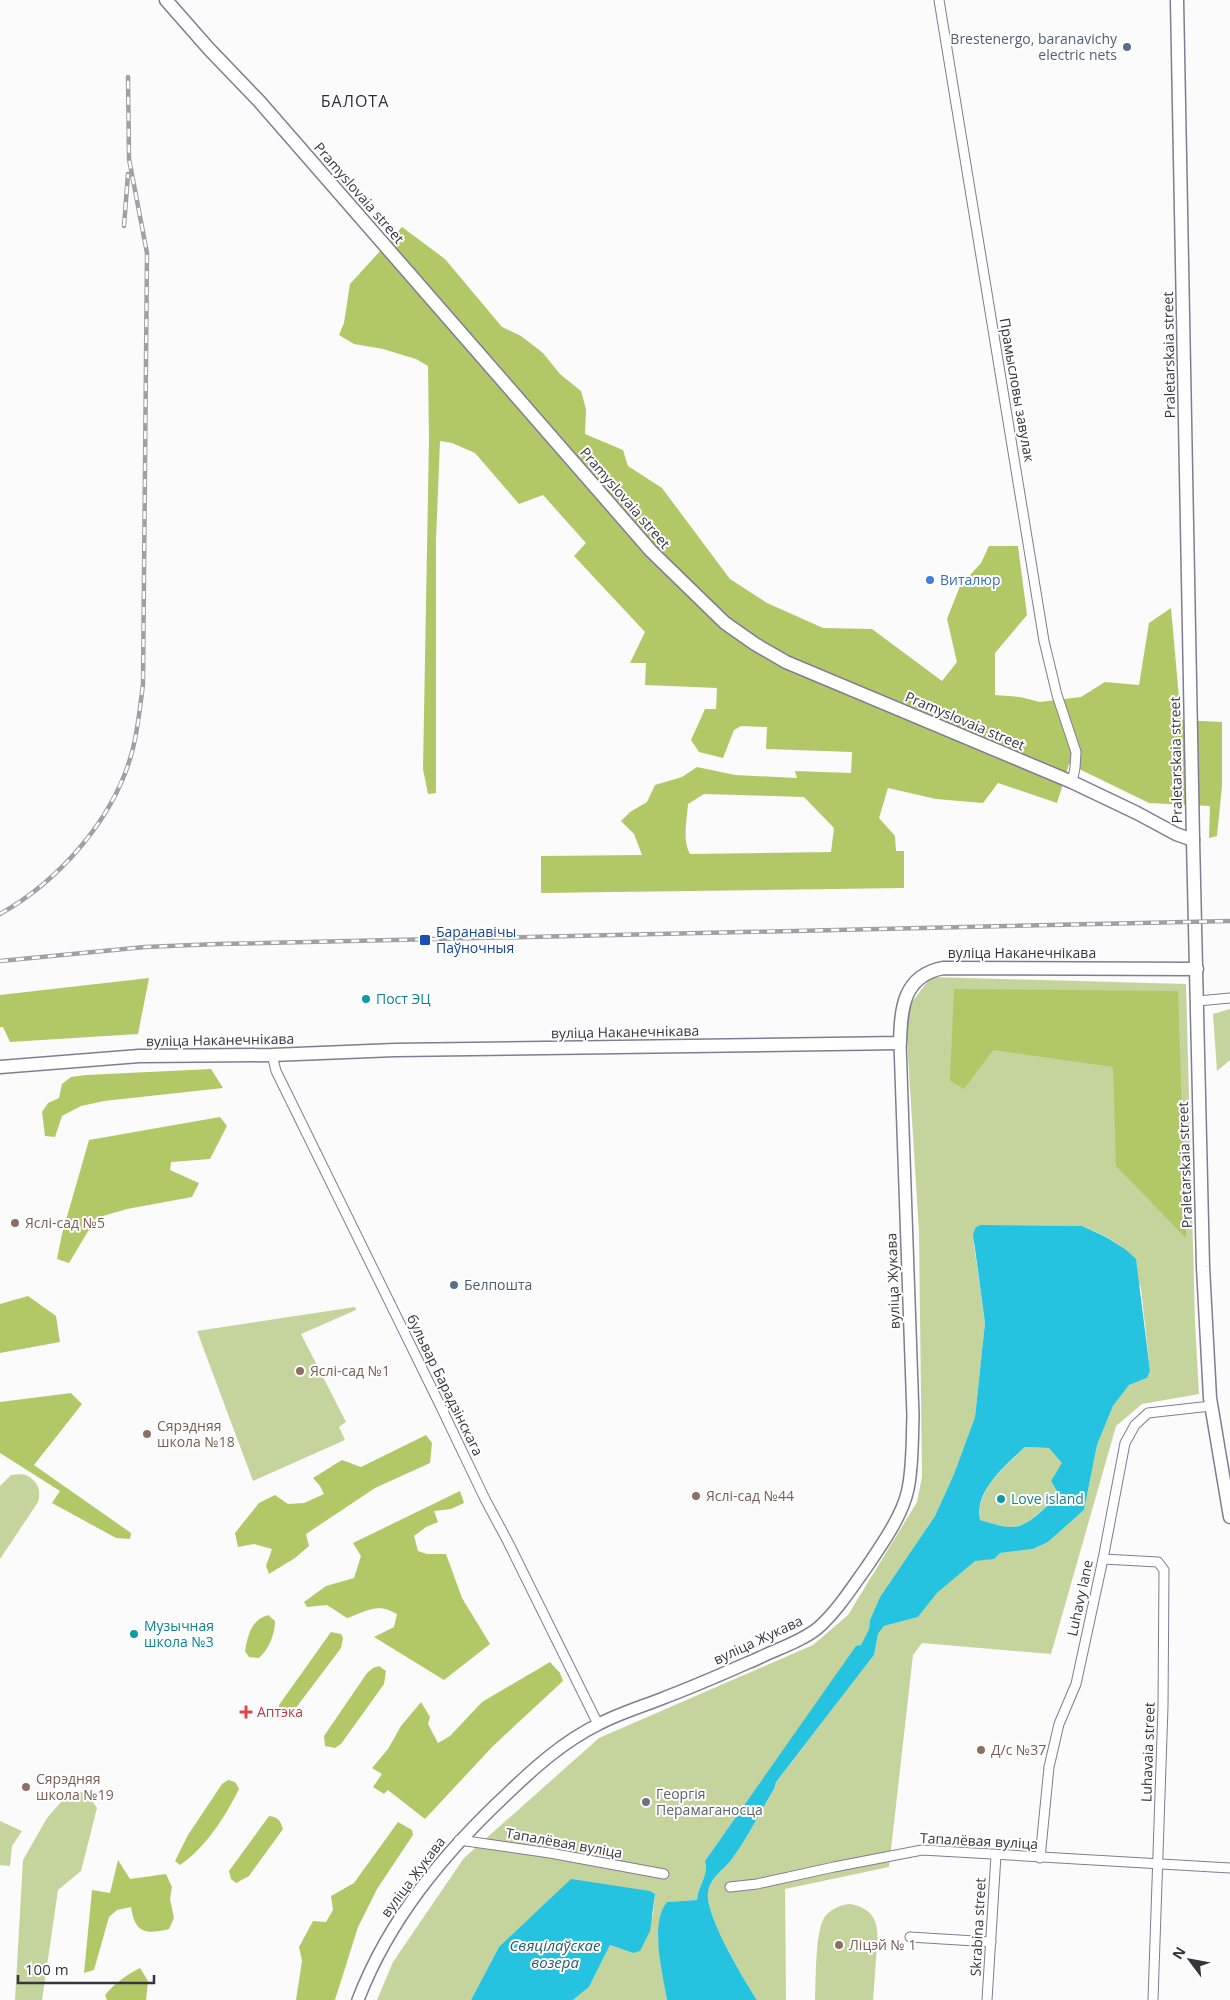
<svg xmlns="http://www.w3.org/2000/svg" width="1230" height="2000" font-family="'Open Sans',sans-serif">
	<style>
		.green { fill: #c5d49c }
		.forest { fill: #b2c867; fill-rule: evenodd }
		.water { fill: #25c3df; fill-rule: evenodd }
		.lines { fill: none; stroke-linecap: round; stroke-linejoin: round }
		.minor-casing { stroke: #807c92; stroke-width: 11 }
		.tertiary-casing { stroke: #807c92; stroke-width: 14 }
		.secondary-casing { stroke: #807c92; stroke-width: 15 }
		.minor { stroke: #fff; stroke-width: 9 }
		.tertiary { stroke: #fff; stroke-width: 11 }
		.secondary { stroke: #fff; stroke-width: 12 }
		.rail-casing { stroke: #a0a0a4; stroke-width: 4.5 }
		.rail { stroke: #fff; stroke-width: 2.5; stroke-dasharray: 8; stroke-linecap: butt }
		.service-dot { fill: #5c6f8a; stroke: #fff; stroke-width: 2 }
		.shop-dot { fill: #3f7fe0; stroke: #fff; stroke-width: 2 }
		.transit-dot { fill: #1a4fb4; stroke: #fff; stroke-width: 2 }
		.culture-dot { fill: #0f9aa8; stroke: #fff; stroke-width: 2 }
		.education-dot { fill: #8d6e63; stroke: #fff; stroke-width: 2 }
		.health-dot { fill: #e0444e; stroke: #fff; stroke-width: 2 }
		.worship-dot { fill: #6b7280; stroke: #fff; stroke-width: 2 }
		.labels { text-anchor: middle; stroke-width: 4; stroke-linejoin: round; paint-order: stroke }
		.service-label { font-size: 14px; fill: #4e5e75; stroke: #fff; text-anchor: end }
		.street-label { font-size: 14px; fill: #36343e; stroke: #fff }
		.shop-label { font-size: 14px; fill: #366cbe; stroke: #fff; text-anchor: start }
		.transit-label { font-size: 14px; fill: #164399; stroke: #fff; text-anchor: start }
		.culture-label { font-size: 14px; fill: #0d838f; stroke: #fff; text-anchor: start }
		.education-label { font-size: 14px; fill: #785e54; stroke: #fff; text-anchor: start }
		.health-label { font-size: 14px; fill: #be3a42; stroke: #fff; text-anchor: start }
		.worship-label { font-size: 14px; fill: #5b616d; stroke: #fff; text-anchor: start }
		.water-label { font-size: 15px; font-style: italic; fill: #255f6a; stroke: #fff }
		.quarter-label { font-size: 16px; letter-spacing: 1px; fill: #2e2b3d; stroke: #fff }
	</style>
	<rect width="100%" height="100%" fill="#fbfbfb"/>
	<g class="green">
		<path d="M931,977l255,7 9,338 4,72 -57,10 -26,22 -65,228 -129,-11 -9,12 -24,212 -104,22 1,111h-29c-13,-20 -52,-85 -49,-107 2,-16 16,-23 24,-34 16,-22 28,-47 42,-70l2,-7 98,-127 4,-21 6,-8 34,-9 19,-24 38,-33h12l13,-7 33,-4 15,-7 36,-32 13,-65 16,-39 16,-21 18,-7 3,-7 -9,-83 -16,-39 -18,-12 -25,-11 -102,-1 -4,2 -2,18 11,78 -10,94 -21,57 -19,42 -55,81 -10,23 -1,9 -8,16 -5,2 -151,214c4,15 -7,24 -8,39l-30,2 -9,36 9,62h-94l16,-13 21,-42 23,8 20,-38 2,-21 -156,53 -28,53h-94l16,-38 71,-104 135,-120 214,-93 35,-30 69,-113 5,-25 -3,-245 -13,-208 6,-22z"/>
		<path d="M1230,1009v51l-13,11 -4,-57z"/>
		<path d="M355,1307l1,3 -55,24 45,88 -7,5 6,13 -92,41 -56,-150z"/>
		<path d="M1025,1447l24,1 14,15 -12,18 7,12c-10,12 -30,35 -47,34 -10,0 -21,-4 -31,-7 -5,-30 25,-53 45,-73z"/>
		<path d="M22,1474c14,4 20,14 16,28l-38,57v-73l11,-11z"/>
		<path d="M73,1791l14,2 10,15 -16,63 -23,19 -16,110h-27l8,-140 24,-42 14,-16z"/>
		<path d="M0,1821l22,10 -10,15 -2,20 -10,-1z"/>
		<path d="M850,1904c33,6 28,31 26,56 -1,14 -2,27 -3,40h-58c1,-19 0,-67 9,-82 6,-9 16,-13 26,-14z"/>
	</g>
	<g class="forest">
		<path d="M402,227l43,32 57,68 19,9 22,17 17,21 21,17 5,18 -1,25 38,16 5,16 34,22 68,91 37,24 56,25 49,1 70,52 15,-19 -10,-43 13,-33 21,-23 8,-17h29l9,69 -32,38v42l25,2 20,5 41,-5 24,-15 34,3 10,-62 22,-15 10,112 41,2v64l-5,50 -8,2 1,-32 -61,-3 -80,-39 -12,39 -59,-20 -15,20 -47,-4 -48,-11 -9,30 16,18 1,15h8v37l-363,5v-37l101,-1 -8,-21 -13,-13 9,-9 17,-10 8,-17 27,-8 15,-10 38,8 62,3 -2,-7 56,2 1,-21 -86,-3 1,-22 -26,-1 -7,4 -11,28 -24,-6 -8,-12 14,-31h11l1,-21 -72,-3 1,-22h-16l15,-31 -71,-76 12,-13 -43,-48 -24,9 -44,-51 -23,-10 -12,-2 -4,99v253l-8,1 -5,-25 6,-330 -1,-73 -12,-7 -33,-10 -29,-5 -15,-9 5,-12 6,-39zM704,794l100,3 30,31 -3,24 -141,2c-8,-14 -3,-34 -2,-50z"/>
		<path d="M149,978l-11,56 -128,8 -7,-15h-3v-32z"/>
		<path d="M954,989l224,2 8,247 -70,-72 -3,-99 -120,-17 -29,39 -14,-8z"/>
		<path d="M211,1069l12,19 -119,13 -23,5 -19,10 -7,21 -10,-1 -3,-24 6,-9 11,-5 3,-14 9,-7 15,-2z"/>
		<path d="M220,1117l7,9 -17,33 -39,3 -1,8 29,13 -7,14 -65,12 -31,9 -27,45 -12,-4 5,-25 27,-94z"/>
		<path d="M28,1296l28,20 4,26 -60,11v-49z"/>
		<path d="M71,1393l11,11 -48,61 97,68 -1,6 -14,-1 -64,-35 8,-12 -60,-38v-51z"/>
		<path d="M426,1435l6,8 -2,20 -55,25 -69,46 3,12 -14,12 -26,16 -3,-8 6,-17 -18,-5 -16,3 -3,-14 24,-30 16,-8 13,9 16,-1 20,-9 -4,-8 -7,-8 29,-18 19,7z"/>
		<path d="M460,1491l4,12 -13,6 -17,2 4,11 -12,5 -12,9 4,15 9,3h19l16,44 28,46 -46,36 -70,-43 20,-10 3,-13c-20,-12 -30,-3 -50,4l-20,-13 -20,2 -3,-5 22,-16 28,-8 7,-22 -8,-13z"/>
		<path d="M268,1615l7,6c0,13 -6,28 -16,37l-10,-1 -4,-6c3,-16 6,-31 23,-36z"/>
		<path d="M331,1632l10,2 2,4 -2,10 -49,65 -13,-1v-7z"/>
		<path d="M550,1662l10,11 3,8 -70,65 -68,73 -37,-29 -4,4 -11,-7 9,-13 -10,-6 16,-19 13,-23 20,-24 9,15 -2,7 10,19 12,-7 32,-34z"/>
		<path d="M379,1666l7,5 -2,13 -43,60 -6,4 -10,-2 -1,-10 43,-63 6,-5z"/>
		<path d="M228,1780l7,2 4,7c-14,28 -33,58 -59,76l-5,-4 13,-26 34,-51z"/>
		<path d="M269,1816c9,1 11,4 14,13l-34,47 -13,7 -5,-4 -2,-8z"/>
		<path d="M398,1822l14,8 1,5 -36,54 -19,38 -23,73h-39l6,-39 -3,-14 14,-26 13,1 7,-12 -2,-14 23,-13z"/>
		<path d="M118,1860l12,19 36,-5 6,13 -2,12 4,19 -5,11c-24,6 -34,4 -38,-22l-14,3 -8,7 -15,53 -10,3 8,-83 18,3z"/>
		<path d="M140,1968l8,13 -2,19h-39l-2,-5c10,-12 21,-20 35,-27z"/>
	</g>
	<g class="water">
		<path d="M980,1225l102,1 24,11 19,12 11,10 14,112 -3,7 -18,7 -16,21 -16,39 -13,65 -36,32 -15,7 -33,4 -6,6 -19,2 -38,32 -19,24 -34,9 -6,8 -4,21 -98,127 -2,7c-14,23 -26,48 -42,70 -8,11 -22,18 -24,34 -3,22 36,87 49,107h-90c-4,-26 -18,-76 0,-98l30,-2c1,-15 12,-24 8,-39l151,-215 5,-1 8,-16 1,-9 10,-23 55,-81 19,-42 21,-57 10,-94 -12,-89 3,-7zM1025,1447l24,1 13,15 -11,18 7,12c-10,13 -30,35 -47,34 -9,0 -21,-4 -31,-7 -6,-29 25,-54 45,-73z"/>
		<path d="M571,1879l79,12 5,3 -5,37 -10,20 -7,2 -23,-8 -21,42 -16,13h-102l28,-53z"/>
	</g>
	<g class="lines">
		<g class="minor-casing">
			<g id="minor">
				<path d="M939,0l105,641 13,54 19,57 -1,16 -3,14"/>
				<path d="M1198,1001l32,-3"/>
				<path d="M272,1055l4,16 164,334 45,94 23,43 90,182"/>
				<path d="M1103,1559l55,3 6,8 -1,137 -10,293"/>
				<path d="M459,1840l91,13 114,21"/>
				<path d="M1040,1858l9,-91 10,-43 17,-40 27,-125 22,-116 10,-18 13,-12 63,-7"/>
				<path d="M730,1887l27,-3 77,-17 88,-17 308,18"/>
				<path d="M910,1937l81,5"/>
				<path d="M987,2000l9,-145"/>
			</g>
		</g>
		<g class="tertiary-casing">
			<path id="tertiary" d="M358,2000c31,-81 86,-147 149,-206 27,-26 57,-53 92,-70 21,-11 45,-18 67,-27 32,-12 63,-26 95,-40 19,-9 41,-16 57,-29 19,-17 33,-39 48,-60 15,-22 37,-53 42,-79 5,-24 4,-49 5,-73l-13,-373"/>
		</g>
		<g class="secondary-casing">
			<g id="secondary">
				<path d="M166,0l43,49 50,52 392,450 74,72 30,21 31,18 286,120 65,31 39,21 17,6"/>
				<path d="M1177,0l16,840 10,427 7,131 20,119"/>
				<path d="M0,1067l139,-11 133,-1 123,-5 505,-7c1,-35 3,-67 43,-75l254,1"/>
			</g>
		</g>
		<use href="#minor" class="minor"/>
		<use href="#tertiary" class="tertiary"/>
		<use href="#secondary" class="secondary"/>
		<g class="rail-casing">
			<g id="rail">
				<path d="M124,226l4,-52"/>
				<path d="M0,914c59,-33 114,-95 132,-162 6,-22 8,-45 11,-68l4,-431 -18,-94 -1,-82"/>
				<path d="M0,961l145,-14 73,-3 1012,-23"/>
			</g>
		</g>
		<use href="#rail" class="rail"/>
	</g>
	<g class="service-dot">
		<circle cx="1127" cy="47" r="5"/>
		<circle cx="454" cy="1285" r="5"/>
	</g>
	<circle class="shop-dot" cx="930" cy="580" r="5"/>
	<rect class="transit-dot" x="419" y="934" width="12" height="12" rx="2.5"/>
	<g class="culture-dot">
		<circle cx="366" cy="999" r="5"/>
		<circle cx="1001" cy="1499" r="5"/>
		<circle cx="134" cy="1634" r="5"/>
	</g>
	<g class="education-dot">
		<circle cx="15" cy="1223" r="5"/>
		<circle cx="300" cy="1371" r="5"/>
		<circle cx="147" cy="1434" r="5"/>
		<circle cx="696" cy="1496" r="5"/>
		<circle cx="981" cy="1750" r="5"/>
		<circle cx="26" cy="1787" r="5"/>
		<circle cx="839" cy="1945" r="5"/>
	</g>
	<path class="health-dot" d="M243.5 1704.5h5v5h5v5h-5v5h-5v-5h-5v-5h5z"/>
	<circle class="worship-dot" cx="646" cy="1802" r="5"/>
	<g class="labels">
		<g class="service-label">
			<text x="1117" y="44">Brestenergo, baranavichy<tspan x="1117" dy="16">electric nets</tspan></text>
			<text x="464" y="1290" text-anchor="start">Белпошта</text>
		</g>
		<g class="street-label">
			<text transform="translate(359 193) rotate(49)" y="5">Pramyslovaia street</text>
			<text transform="translate(1169 355) rotate(-91)" y="5">Praletarskaia street</text>
			<text transform="translate(1017 390) rotate(80)" y="5">Прамысловы завулак</text>
			<text transform="translate(625 498) rotate(49)" y="5">Pramyslovaia street</text>
			<text transform="translate(965 721) rotate(23)" y="5">Pramyslovaia street</text>
			<text transform="translate(1176 760) rotate(-91)" y="5">Praletarskaia street</text>
			<text x="1022" y="958">вуліца Наканечнікава</text>
			<text transform="translate(625 1032) rotate(-1)" y="5">вуліца Наканечнікава</text>
			<text transform="translate(220 1040) rotate(-1)" y="5">вуліца Наканечнікава</text>
			<text transform="translate(1185 1165) rotate(-92)" y="5">Praletarskaia street</text>
			<text transform="translate(893 1281) rotate(-92)" y="5">вуліца Жукава</text>
			<text transform="translate(445 1385) rotate(64)" y="5">бульвар Барадзінскага</text>
			<text transform="translate(1080 1598) rotate(-78)" y="5">Luhavy lane</text>
			<text transform="translate(758 1640) rotate(-25)" y="5">вуліца Жукава</text>
			<text transform="translate(1148 1752) rotate(-88)" y="5">Luhavaia street</text>
			<text transform="translate(979 1841) rotate(3)" y="5">Тапалёвая вуліца</text>
			<text transform="translate(564 1843) rotate(10)" y="5">Тапалёвая вуліца</text>
			<text transform="translate(413 1877) rotate(-53)" y="5">вуліца Жукава</text>
			<text transform="translate(978 1927) rotate(-87)" y="5">Skrabina street</text>
		</g>
		<g class="shop-label">
			<text x="940" y="585">Виталюр</text>
		</g>
		<g class="transit-label">
			<text x="436" y="937">Баранавічы<tspan x="436" dy="16">Паўночныя</tspan></text>
		</g>
		<g class="culture-label">
			<text x="376" y="1004">Пост ЭЦ</text>
			<text x="1011" y="1504">Love island</text>
			<text x="144" y="1631">Музычная<tspan x="144" dy="16">школа №3</tspan></text>
		</g>
		<g class="education-label">
			<text x="25" y="1228">Яслі-сад №5</text>
			<text x="310" y="1376">Яслі-сад №1</text>
			<text x="157" y="1431">Сярэдняя<tspan x="157" dy="16">школа №18</tspan></text>
			<text x="706" y="1501">Яслі-сад №44</text>
			<text x="991" y="1755">Д/с №37</text>
			<text x="36" y="1784">Сярэдняя<tspan x="36" dy="16">школа №19</tspan></text>
			<text x="849" y="1950">Ліцэй № 1</text>
		</g>
		<g class="health-label">
			<text x="257" y="1717">Аптэка</text>
		</g>
		<g class="worship-label">
			<text x="656" y="1799">Георгія<tspan x="656" dy="16">Перамаганосца</tspan></text>
		</g>
		<g class="water-label">
			<text x="555" y="1951">Свяцілаўскае<tspan x="555" dy="17">возера</tspan></text>
		</g>
		<g class="quarter-label">
			<text x="355" y="107">БАЛОТА</text>
		</g>
	</g>
	<g transform="translate(1190 1960) rotate(302)" stroke="#ffffff" stroke-width="4" paint-order="stroke">
	<path d="M0-4L9 19L0 12L-9 19Z" fill="#36343e"/>
	<text y="-8" font-size="14" font-weight="bold" text-anchor="middle" fill="#36343e">N</text>
	</g>
	<path d="M18 1975v8h136v-8" fill="none" stroke="#36343e" stroke-width="2.5"/>
	<text x="25" y="1975" font-size="15" fill="#36343e" stroke="#ffffff" stroke-width="4" paint-order="stroke">100 m</text>
</svg>
